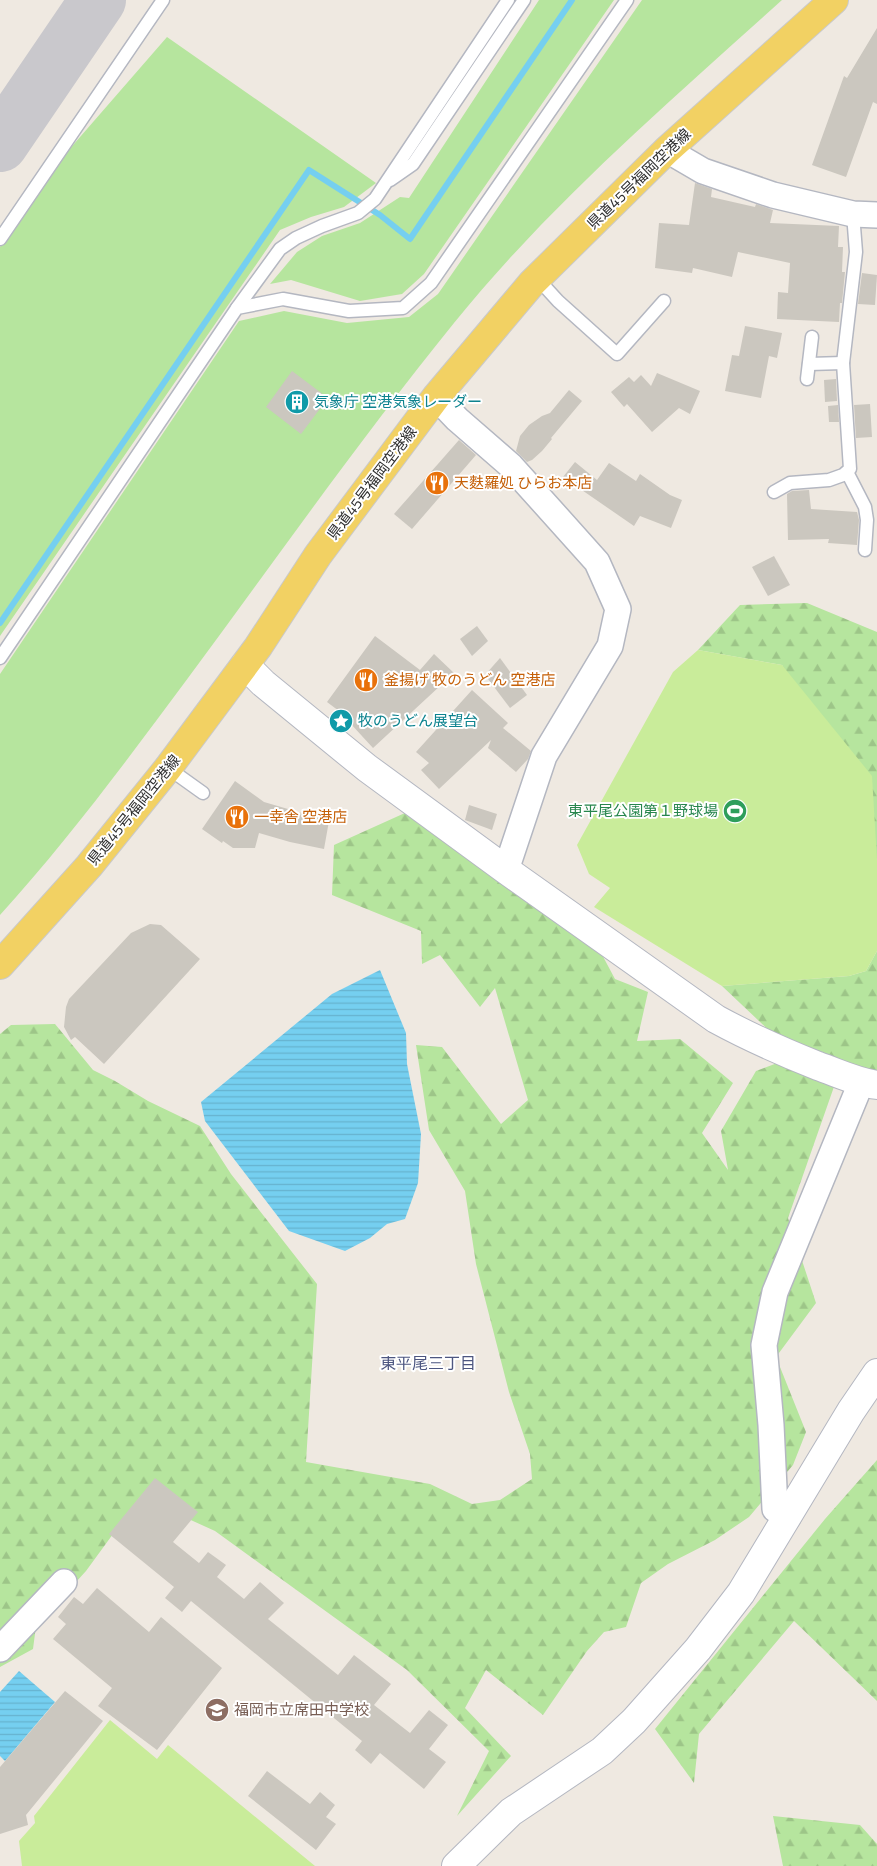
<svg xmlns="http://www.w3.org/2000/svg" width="877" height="1866" font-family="'Titillium Web','Noto Sans JP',sans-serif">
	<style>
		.grass { fill: #b6e59e }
		.forest { fill: url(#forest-firs) }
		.pitch { fill: #c9ec9a }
		.water { fill: url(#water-rules) }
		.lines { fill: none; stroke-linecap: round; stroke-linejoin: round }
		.stream { stroke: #75cff0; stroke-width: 6 }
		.taxiway { stroke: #c9c8cc; stroke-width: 56 }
		.building { fill: #cbc7bf }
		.service-casing { stroke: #b4b7c1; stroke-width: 15 }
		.minor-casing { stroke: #b4b7c1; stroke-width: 28 }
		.tertiary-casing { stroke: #b4b7c1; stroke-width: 30 }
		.primary-casing { stroke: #c9c9c9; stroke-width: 30 }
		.service { stroke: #fff; stroke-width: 12 }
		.minor { stroke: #fff; stroke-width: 25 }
		.tertiary { stroke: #fff; stroke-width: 28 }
		.primary { stroke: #f2d163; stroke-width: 28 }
		.labels { text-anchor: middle; stroke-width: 4; stroke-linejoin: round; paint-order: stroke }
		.street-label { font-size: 15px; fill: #2e2e2e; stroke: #fff }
		.culture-label { font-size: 15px; fill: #0d838f; stroke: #fff; text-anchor: start }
		.food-label { font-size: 15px; fill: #c56008; stroke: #fff; text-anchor: start }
		.leisure-label { font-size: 15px; fill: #27864d; stroke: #fff; text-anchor: end }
		.education-label { font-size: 15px; fill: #785e54; stroke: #fff; text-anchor: start }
		.neighbourhood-label { font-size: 16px; fill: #4d5680; stroke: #fff }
	</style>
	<defs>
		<pattern id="forest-firs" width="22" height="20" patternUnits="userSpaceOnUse" patternTransform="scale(1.25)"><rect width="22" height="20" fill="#b6e59e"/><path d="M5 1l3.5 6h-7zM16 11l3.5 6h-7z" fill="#9dc588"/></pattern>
		<pattern id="water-rules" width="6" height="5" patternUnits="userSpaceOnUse" patternTransform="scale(1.25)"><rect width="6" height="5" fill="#75cff0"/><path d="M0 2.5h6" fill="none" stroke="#66b2ce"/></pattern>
	</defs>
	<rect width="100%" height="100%" fill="#efe9e1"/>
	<g class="grass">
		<path d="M539,0h75l-190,274 -22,20 -42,7 -69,-21 -21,4 27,-32 25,-16 38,-13 40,-26 9,1z"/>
		<path d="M642,0h140c-114,103 -231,203 -328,323 -93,115 -178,236 -266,355 -60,81 -120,162 -188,237v-241l239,-353 45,-10 63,12 62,-6 29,-23z"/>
		<path d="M167,37l209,146 -32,24 -33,10 -31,13 -280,406v-389l67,-95z"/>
	</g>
	<g class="forest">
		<path d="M807,603l70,29v228l-95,-195 -84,-15 42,-45z"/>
		<path d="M416,808l168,113 31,58 33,13 -11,49 43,-2 53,44 -31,50 26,37 -7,-39 35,-60 40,-15 -74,-70 127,-10 17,-5 11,-20v131l-41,-1 -48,137 28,85 -40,54 30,75 -13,33 -44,52 -34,23 -47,24 -27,19 -15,44 -22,5 -17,19 -44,64 -57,-45 -21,38 46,48 -54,60 32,-65 -82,-81 -192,-139 -75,-34 -54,74 -50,55 -3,23 -33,18v-633l11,-9 44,-1 38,46 22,11 33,20 52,25 31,48 86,110 -11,178 124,22 42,20 28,-4 32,-21 -2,-25 -21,-62 -33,-128 -11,-73 -36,-61 -13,-85 26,2 59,77 27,-24 -33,-112 -15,19 -40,-52 -18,9 -1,-33 -89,-36 2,-50z"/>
		<path d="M877,1460v241l-83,-80 -95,113 -5,49 -39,-54 170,-210z"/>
		<path d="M773,1816l87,9 17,19v22h-94z"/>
	</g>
	<g class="pitch">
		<path d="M698,650l84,15 90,111 5,84v91l-11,20 -17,5 -127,10 -128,-79 16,-19 -21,-14 -12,-29 96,-173z"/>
		<path d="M110,1720l47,39 11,-14 147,121h-293l-3,-25 16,-18 -1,-7z"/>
	</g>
	<g class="water">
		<path d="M380,970l26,63 1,31 14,70 -3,49 -13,36 -18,5 -17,14 -25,13 -56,-20 -84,-110 -4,-19 131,-108z"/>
		<path d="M19,1671l36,31 -50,59 -5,-5v-64z"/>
	</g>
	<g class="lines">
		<path class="stream" d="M0,623l309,-453 71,45 30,24 162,-239"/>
		<path class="taxiway" d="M0,144l98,-144"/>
	</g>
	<g class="building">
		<path d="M877,28v76l-4,-2 -27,75 -34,-12 32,-89 3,2z"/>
		<path d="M695,183l17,6 -1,8 44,10 1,-3 17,6 -3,13 69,3 -1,21h5l-1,25h3l-3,31h-2l-1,19 -62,-3 1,-27 10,1 2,-30 -52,-11 -6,25 -39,-9 -1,5 -37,-5 4,-45 30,2z"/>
		<path d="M862,273l15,2 -2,30 -17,-1z"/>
		<path d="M745,326l37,7 -5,25 -8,-2 -8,42 -36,-7 7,-36 7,1z"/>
		<path d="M292,371l36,27 -27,36 -35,-27z"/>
		<path d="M657,373l43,18 -10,23 -11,-6 -27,24 -25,-28 -3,3 -13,-15 18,-15 5,5 7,-7 10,11z"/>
		<path d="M836,379l1,22 -12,1 -1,-22z"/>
		<path d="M569,390l13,11 -31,37 1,1 -10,12 -10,9 -5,2 -11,-11 4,-15 9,-11 13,-9 8,-3z"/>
		<path d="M870,404l2,33 -16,1 -2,-33z"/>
		<path d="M838,405l1,17h-10l-1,-16z"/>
		<path d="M459,440l17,15 -64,74 -18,-15z"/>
		<path d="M575,462l22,18 12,-17 27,18 4,-7 30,21 12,5 -11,28 -31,-12 -6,10 -71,-49z"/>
		<path d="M809,490l2,19 46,3 2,8 -2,25 -29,-2 1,-4 -41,1 -1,-46 5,-3z"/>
		<path d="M774,556l16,29 -22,11 -16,-29z"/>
		<path d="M477,626l11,15 -16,15 -12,-17z"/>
		<path d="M375,636l45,34 14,-16 20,19 -81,75 -34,-37 -12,-9z"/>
		<path d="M500,658l27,37 -17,13 -25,-33z"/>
		<path d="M472,690l36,33 -5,5 28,23 -3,8 -12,13 -28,-24 3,-8 -52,49 -18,-19 8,-7 -13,-11z"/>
		<path d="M235,781l29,21 65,19 -5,28 -34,-7 -31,-9 -4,15h-22l-10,-7 -1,2 -20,-14z"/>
		<path d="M469,805l28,9 -5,16 -27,-10z"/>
		<path d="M150,924l11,1 39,34 -96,105 -29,-27 -4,3 -7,-13 2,-20 3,-8 62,-66z"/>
		<path d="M155,1478l43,34 -25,30 26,21 9,-11 18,13 -9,12 27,22 16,-17 24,21 -16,16 70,56 16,-20 37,29 -17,21 36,28 19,-23 19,15 -19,24 17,13 -22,27 -44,-36 -9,11 -16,-14 7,-9 -171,-140 -9,11 -17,-14 9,-11 -65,-53z"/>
		<path d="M97,1588l52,44 12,-15 61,51 -65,82 -59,-44 14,-18 -59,-49 13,-15 -8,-7 16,-20 9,7z"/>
		<path d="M65,1691l38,30 -77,94 2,10 -28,9v-67z"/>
		<path d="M267,1771l43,33 10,-12 15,13 -9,12 10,7 -20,26 -68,-54z"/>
	</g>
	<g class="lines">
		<g class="service-casing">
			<g id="service">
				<path d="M390,180l23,-16 111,-164"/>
				<path d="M0,239l163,-239"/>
				<path d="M537,278l21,23 59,53 47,-53"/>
				<path d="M237,308l43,-59 16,-11 26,-12 36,-13 17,-14 133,-199"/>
				<path d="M809,364l34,-1"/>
				<path d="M807,379l5,-42"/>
				<path d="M847,472l18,35 2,13 -2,30"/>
				<path d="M774,492l16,-9 39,-3 14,-5 7,-6 -7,-106 13,-111 -3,-38"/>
				<path d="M0,658l237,-350 46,-9 66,12 54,-3 28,-25 196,-283"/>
				<path d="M168,768l35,25"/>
			</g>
		</g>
		<g class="minor-casing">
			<g id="minor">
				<path d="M667,150l36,21 70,24 80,19 24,1"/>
				<path d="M436,397l21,22 54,47 86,96 21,47 -8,37 -66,110 -38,114"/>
				<path d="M788,1517l-13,-8 -4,-84 -7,-80 11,-53 86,-209"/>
				<path d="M0,1649l64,-67"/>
			</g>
		</g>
		<g class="tertiary-casing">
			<g id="tertiary">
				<path d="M245,665l18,18 104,85 139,102 210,149c33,18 67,33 102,47 20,7 38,16 59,19"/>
				<path d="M456,1866l55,-54 91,-61 32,-30 64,-72 43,-56 110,-182 26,-38"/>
			</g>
		</g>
		<g class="primary-casing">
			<path id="primary" d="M0,965l89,-99 79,-98 90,-121 60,-92 118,-158 96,-114 135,-133 167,-150"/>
		</g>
		<use href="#service" class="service"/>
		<use href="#minor" class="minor"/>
		<use href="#tertiary" class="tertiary"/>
		<use href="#primary" class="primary"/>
	</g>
	<defs>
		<g id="building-disc" transform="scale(1.25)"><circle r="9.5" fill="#0f9aa8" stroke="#fff"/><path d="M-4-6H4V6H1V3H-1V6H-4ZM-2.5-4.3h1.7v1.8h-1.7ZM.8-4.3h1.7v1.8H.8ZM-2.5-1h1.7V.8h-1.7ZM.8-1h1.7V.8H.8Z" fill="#fff"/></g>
		<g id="restaurant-disc" transform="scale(1.25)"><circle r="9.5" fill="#e8710a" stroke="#fff"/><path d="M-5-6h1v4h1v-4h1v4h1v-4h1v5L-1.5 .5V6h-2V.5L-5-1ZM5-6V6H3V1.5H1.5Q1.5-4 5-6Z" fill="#fff"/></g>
		<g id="sight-disc" transform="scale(1.25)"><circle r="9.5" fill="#0f9aa8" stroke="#fff"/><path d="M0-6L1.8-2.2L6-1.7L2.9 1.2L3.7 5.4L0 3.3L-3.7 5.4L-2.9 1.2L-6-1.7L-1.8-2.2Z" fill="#fff"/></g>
		<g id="stadium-disc" transform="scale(1.25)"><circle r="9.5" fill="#2e9e5b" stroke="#fff"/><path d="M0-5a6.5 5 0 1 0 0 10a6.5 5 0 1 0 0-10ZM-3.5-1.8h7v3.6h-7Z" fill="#fff"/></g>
		<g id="school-disc" transform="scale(1.25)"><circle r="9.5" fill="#8d6e63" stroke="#fff"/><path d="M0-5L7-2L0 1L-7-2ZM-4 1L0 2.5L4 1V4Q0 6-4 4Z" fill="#fff"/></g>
	</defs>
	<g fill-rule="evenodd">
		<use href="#building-disc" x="297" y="402"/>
		<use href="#restaurant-disc" x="437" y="483"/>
		<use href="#restaurant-disc" x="366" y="680"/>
		<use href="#sight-disc" x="341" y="721"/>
		<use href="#stadium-disc" x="735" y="811"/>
		<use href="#restaurant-disc" x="237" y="817"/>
		<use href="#school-disc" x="217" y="1710"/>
	</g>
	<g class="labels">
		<g class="street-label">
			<text transform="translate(639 179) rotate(-44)" y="5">県道45号福岡空港線</text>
			<text transform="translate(372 483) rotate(-53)" y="5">県道45号福岡空港線</text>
			<text transform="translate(134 810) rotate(-51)" y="5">県道45号福岡空港線</text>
		</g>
		<g class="culture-label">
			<text x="314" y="407">気象庁 空港気象レーダー</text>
			<text x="358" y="726">牧のうどん展望台</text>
		</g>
		<g class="food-label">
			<text x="454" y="488">天麩羅処 ひらお本店</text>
			<text x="384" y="685">釜揚げ 牧のうどん 空港店</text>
			<text x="254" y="822">一幸舎 空港店</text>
		</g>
		<g class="leisure-label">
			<text x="718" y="816">東平尾公園第１野球場</text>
		</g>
		<g class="education-label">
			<text x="234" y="1715">福岡市立席田中学校</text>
		</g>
		<g class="neighbourhood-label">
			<text x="428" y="1369">東平尾三丁目</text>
		</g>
	</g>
</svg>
